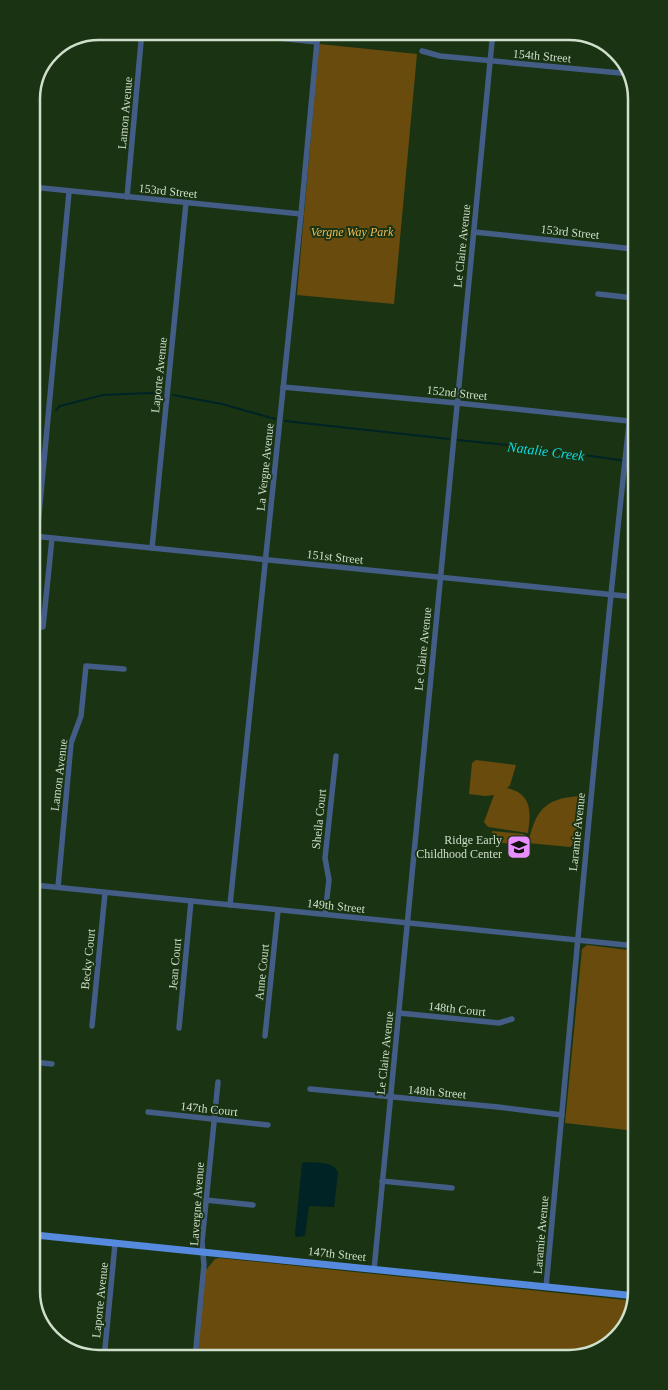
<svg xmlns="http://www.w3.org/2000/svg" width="668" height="1390" font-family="Georgia,serif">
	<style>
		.green { fill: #6a4b0e }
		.water { fill: #002325 }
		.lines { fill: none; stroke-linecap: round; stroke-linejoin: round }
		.stream { stroke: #002325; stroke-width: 2 }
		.minor { stroke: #435d86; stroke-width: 5.5 }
		.major { stroke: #568adf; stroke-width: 7 }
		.labels { text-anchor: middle; stroke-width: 4; stroke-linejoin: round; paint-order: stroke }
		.street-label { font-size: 12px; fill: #cfdfcb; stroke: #1a3413 }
		.park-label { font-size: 12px; font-style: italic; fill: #f3ba53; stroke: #1a3413 }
		.poi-label { font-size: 12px; fill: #cfdfcb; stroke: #1a3413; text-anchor: end }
		.water-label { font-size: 14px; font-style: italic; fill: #0ed9e1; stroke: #1a3413 }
		.rim { fill: none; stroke: #cfdfcb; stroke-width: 2.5 }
	</style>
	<rect width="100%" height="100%" fill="#1a3413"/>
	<g class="green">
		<path d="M319,44l98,10 -23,250 -97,-9z"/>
		<path d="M476,760l40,5 -6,20 -3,3c25,6 24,23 21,45l-40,-6 -4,-5 10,-27 -9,1 -16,-2 3,-31z"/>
		<path d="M579,796l-3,46 -6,5 -42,-4c8,-33 16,-44 51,-47z"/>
		<path d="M492,831l32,3 -1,11 -32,-3z"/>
		<path d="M587,945l49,6v180l-71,-8 17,-174z"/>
		<path d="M219,1258l416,43 -12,31 -32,23 -394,3 9,-88 9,-11z"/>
	</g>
	<path class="water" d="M307,1162c10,1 27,-1 31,11l-4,34 -25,-1 -4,30 -9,1 -1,-3 7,-71z"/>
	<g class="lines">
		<g class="stream">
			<path d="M173,395l49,9 53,15"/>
			<path d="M56,410l4,-4 43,-11 47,-2 12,1"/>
			<path d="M285,421l164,18"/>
			<path d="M32,438l9,-14"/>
			<path d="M458,440l68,7 108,15"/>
		</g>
		<g class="minor">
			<path d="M211,31l106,11"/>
			<path d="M422,51l18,5 191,18"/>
			<path d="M32,187l269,27"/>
			<path d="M127,197l15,-166"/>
			<path d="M474,232l160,17"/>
			<path d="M598,294l36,4"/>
			<path d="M283,387l174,16 172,18"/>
			<path d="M33,536l602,61"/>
			<path d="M37,536l32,-344"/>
			<path d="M152,548l34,-345"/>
			<path d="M43,627l9,-89"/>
			<path d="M34,885l602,61"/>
			<path d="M58,887l13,-144 10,-27 5,-50 38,3"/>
			<path d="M230,905l71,-691 17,-183"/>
			<path d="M325,914l4,-34 -4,-22 11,-102"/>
			<path d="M399,1013l100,10 13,-4"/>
			<path d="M92,1026l13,-133"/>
			<path d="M179,1028l12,-127"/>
			<path d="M265,1036l13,-126"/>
			<path d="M34,1062l18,2"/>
			<path d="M310,1089l188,18 64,8"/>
			<path d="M148,1112l120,13"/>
			<path d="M382,1181l70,7"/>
			<path d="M206,1200l47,5"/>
			<path d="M374,1270l119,-1239"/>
			<path d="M546,1287c28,-303 54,-606 88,-908"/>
			<path d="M195,1358l9,-93 -2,-23 16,-160"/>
			<path d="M104,1359l11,-115"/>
		</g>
		<path class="major" d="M35,1235l601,61"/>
	</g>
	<defs>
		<g id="school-square" transform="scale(1.25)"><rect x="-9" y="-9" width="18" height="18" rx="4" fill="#e98efe" stroke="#1a3413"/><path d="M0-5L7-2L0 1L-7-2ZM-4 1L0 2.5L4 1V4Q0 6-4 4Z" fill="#111"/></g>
	</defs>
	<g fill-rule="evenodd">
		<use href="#school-square" x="519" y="847"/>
	</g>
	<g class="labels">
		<g class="street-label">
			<text transform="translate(542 56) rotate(5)" y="4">154th Street</text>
			<text transform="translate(125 113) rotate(-85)" y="4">Lamon Avenue</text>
			<text transform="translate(168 191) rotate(6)" y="4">153rd Street</text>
			<text transform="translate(570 232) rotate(6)" y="4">153rd Street</text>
			<text transform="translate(462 246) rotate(-84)" y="4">Le Claire Avenue</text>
			<text transform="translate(159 375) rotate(-84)" y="4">Laporte Avenue</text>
			<text transform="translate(457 393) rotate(6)" y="4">152nd Street</text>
			<text transform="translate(265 467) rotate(-84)" y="4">La Vergne Avenue</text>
			<text transform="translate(335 557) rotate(6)" y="4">151st Street</text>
			<text transform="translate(423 649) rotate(-84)" y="4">Le Claire Avenue</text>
			<text transform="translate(59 775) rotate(-83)" y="4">Lamon Avenue</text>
			<text transform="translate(319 819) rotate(-84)" y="4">Sheila Court</text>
			<text transform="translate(577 832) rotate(-84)" y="4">Laramie Avenue</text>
			<text transform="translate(336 906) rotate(6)" y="4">149th Street</text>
			<text transform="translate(88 959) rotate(-84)" y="4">Becky Court</text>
			<text transform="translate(175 964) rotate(-85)" y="4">Jean Court</text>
			<text transform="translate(262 972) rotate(-84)" y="4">Anne Court</text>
			<text transform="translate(457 1009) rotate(6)" y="4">148th Court</text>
			<text transform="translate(385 1053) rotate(-84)" y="4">Le Claire Avenue</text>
			<text transform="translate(437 1092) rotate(5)" y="4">148th Street</text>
			<text transform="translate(209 1109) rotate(6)" y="4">147th Court</text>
			<text transform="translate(197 1204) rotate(-86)" y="4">Lavergne Avenue</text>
			<text transform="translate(541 1235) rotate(-85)" y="4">Laramie Avenue</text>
			<text transform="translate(337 1254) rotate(6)" y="4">147th Street</text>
			<text transform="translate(100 1300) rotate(-84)" y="4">Laporte Avenue</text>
		</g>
		<g class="park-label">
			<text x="352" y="236">Vergne Way Park</text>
		</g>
		<g class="poi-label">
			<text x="502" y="844">Ridge Early<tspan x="502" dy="14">Childhood Center</tspan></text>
		</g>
		<g class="water-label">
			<text transform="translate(546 451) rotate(7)" y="5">Natalie Creek</text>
		</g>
	</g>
	<path d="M0 0H668V1390H0ZM99 40H569A59 59 0 0 1 628 99V1291A59 59 0 0 1 569 1350H99A59 59 0 0 1 40 1291V99A59 59 0 0 1 99 40Z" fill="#1a3413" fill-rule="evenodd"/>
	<path class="rim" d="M99 40H569A59 59 0 0 1 628 99V1291A59 59 0 0 1 569 1350H99A59 59 0 0 1 40 1291V99A59 59 0 0 1 99 40Z"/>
</svg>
